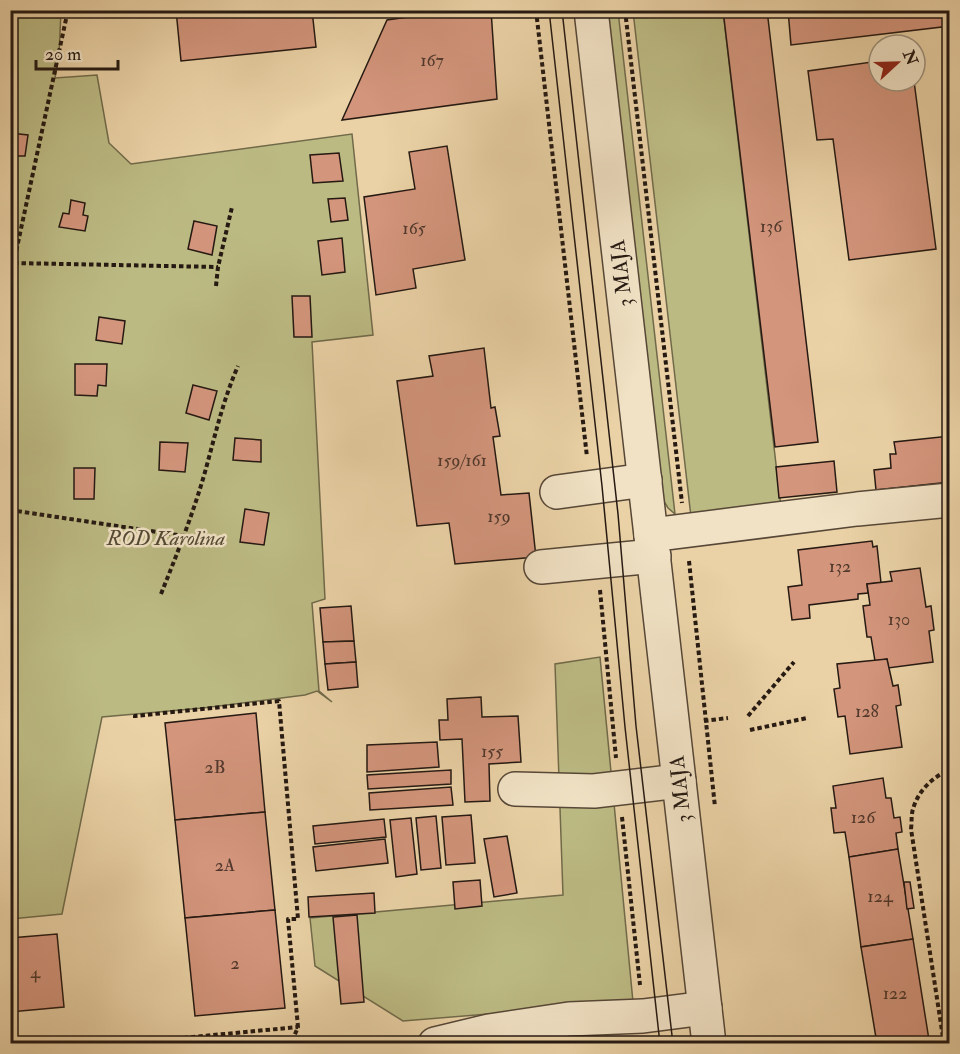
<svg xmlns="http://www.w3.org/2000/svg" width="960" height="1054" font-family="'IM FELL Double Pica',serif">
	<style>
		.green { fill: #bcba83; stroke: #706a4a; stroke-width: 1.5 }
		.building { fill: #d3957c; stroke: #251912; stroke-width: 1.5 }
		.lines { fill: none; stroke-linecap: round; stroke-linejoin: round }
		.minor-casing { stroke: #564737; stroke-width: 36 }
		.path { stroke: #251912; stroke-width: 4; stroke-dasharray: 4.5 3; stroke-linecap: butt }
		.minor { stroke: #f1e2c5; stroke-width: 33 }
		.tram { stroke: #251912; stroke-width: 1.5 }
		.labels { text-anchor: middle; stroke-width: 5; stroke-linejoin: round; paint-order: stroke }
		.number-label { font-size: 18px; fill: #50382c }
		.street-label { font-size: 21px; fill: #251912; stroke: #f1e2c5 }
		.park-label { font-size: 21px; font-style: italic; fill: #524934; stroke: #f1e2c5 }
	</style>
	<rect width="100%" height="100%" fill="#ead2a6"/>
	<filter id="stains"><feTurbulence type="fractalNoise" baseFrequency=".00333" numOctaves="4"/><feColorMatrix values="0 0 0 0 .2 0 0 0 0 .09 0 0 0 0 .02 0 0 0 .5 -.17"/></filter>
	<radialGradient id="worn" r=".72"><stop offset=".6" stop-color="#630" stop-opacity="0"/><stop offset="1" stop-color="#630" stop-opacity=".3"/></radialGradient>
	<g class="green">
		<path d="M11,11h50l-2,44 -4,23 42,-3 12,68 22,21 221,-30 21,201 -61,7 13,257 -13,4 7,88 13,11 -15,-11 -12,4 -102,13 -101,9 -40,197 -51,5z"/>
		<path d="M607,11h11l57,503 -7,-6 -6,-10z"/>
		<path d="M633,11h90l58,496 -90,10z"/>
		<path d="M600,657l33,345 -230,19 -88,-55 -5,-48 253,-23 -8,-231z"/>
	</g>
	<g class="building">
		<path d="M176,10h136l4,37 -135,14z"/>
		<path d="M458,10h33l6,89 -155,21 45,-100z"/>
		<path d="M723,10h44l51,432 -43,5z"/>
		<path d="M788,10h162v16l-159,19z"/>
		<path d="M879,61v20h35l22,168 -87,11 -16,-121 -16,1 -9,-69z"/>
		<path d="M10,133l18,2 -3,21h-15z"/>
		<path d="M447,146l18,114 -52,9 3,19 -40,7 -12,-98 51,-8 -6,-37z"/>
		<path d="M339,153l4,28 -30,2 -3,-28z"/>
		<path d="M345,198l3,22 -17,2 -3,-23z"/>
		<path d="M71,200l14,3 -2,12 5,1 -3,15 -26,-4 4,-14 6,1z"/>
		<path d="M194,221l23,5 -5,29 -24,-6z"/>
		<path d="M342,238l3,34 -23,3 -4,-34z"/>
		<path d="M292,296h18l2,41h-18z"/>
		<path d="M99,317l26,4 -3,23 -26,-4z"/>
		<path d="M484,348l7,60 4,-1 5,29 -7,1 8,58 28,-2 7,64 -81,7 -6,-41 -32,3 -20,-145 36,-5 -4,-20z"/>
		<path d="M75,364h32l-1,22 -8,-1 -1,11 -22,-1z"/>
		<path d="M193,385l24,6 -8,29 -23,-7z"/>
		<path d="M950,436v46l-74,8 -2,-20 17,-2 -1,-14h6l-2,-12z"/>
		<path d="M235,438l26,2v22l-28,-2z"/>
		<path d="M160,442l28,1 -3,29 -26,-2z"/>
		<path d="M834,461l3,31 -58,6 -3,-31z"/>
		<path d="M74,468h21l-1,31h-20z"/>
		<path d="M245,509l24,4 -5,32 -24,-3z"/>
		<path d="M872,541l1,6 4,-1 4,37 -14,1 1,9 -10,1v5l-49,6 1,13 -18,2 -4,-33 14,-2 -4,-35z"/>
		<path d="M920,568l6,39 5,-1 3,24 -5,1 4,31 -45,6 -1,-9 -12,2 -4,-24h-4l-4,-31 7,-1 -3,-21 25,-3 -2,-9z"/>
		<path d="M351,606l3,35 -31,1 -3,-34z"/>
		<path d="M354,641l2,21 -31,2 -2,-22z"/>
		<path d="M887,659l6,27 5,-1 3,20 -5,1 6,41 -52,7 -5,-38 -7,1 -4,-28 6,-1 -3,-24z"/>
		<path d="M356,662l2,25 -30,3 -3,-26z"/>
		<path d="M481,697l1,20 36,-1 3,46 -32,2 1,37 -25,1 -3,-63 -22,1 -1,-20h9l-1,-21z"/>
		<path d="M256,713l9,99 -90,8 -10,-97z"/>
		<path d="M437,742l2,25 -72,5v-27z"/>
		<path d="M451,770v14l-83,5 -1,-14z"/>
		<path d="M883,778l3,20h5l3,20 6,-1 2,15 -6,1 2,16 -49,8 -4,-25 -11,1 -3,-25h5l-3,-22z"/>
		<path d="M451,787l2,18 -83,5 -1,-17z"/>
		<path d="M265,812l10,98 -90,8 -10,-98z"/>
		<path d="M471,815l4,48 -29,2 -4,-48z"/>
		<path d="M436,816l5,52 -20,2 -5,-52z"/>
		<path d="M411,818l6,56 -21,3 -6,-57z"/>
		<path d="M384,819l2,18 -71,7 -2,-18z"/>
		<path d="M507,836l10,57 -23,4 -10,-58z"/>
		<path d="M385,839l3,24 -72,8 -3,-24z"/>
		<path d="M898,849l15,90 -52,8 -12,-90z"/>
		<path d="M480,880l2,26 -27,3 -2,-27z"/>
		<path d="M904,882h6l4,26 -7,1z"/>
		<path d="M374,893l1,20 -66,4 -1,-20z"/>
		<path d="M275,910l10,98 -90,8 -10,-98z"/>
		<path d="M357,915l7,87 -23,2 -8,-87z"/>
		<path d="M57,934l7,73 -54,5v-74z"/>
		<path d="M913,939l16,101 -24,4h-28l-16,-97z"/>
	</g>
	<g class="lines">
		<g class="minor-casing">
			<g id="minor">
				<path d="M591,10l118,1034"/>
				<path d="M557,492l88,-12"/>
				<path d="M651,535l206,-26 93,-9"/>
				<path d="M541,567l113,-11"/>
				<path d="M515,789l79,2 85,-10"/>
				<path d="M435,1044l54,-13 80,-12 74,-3 62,-8"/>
			</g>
		</g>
		<g class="path">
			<path d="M536,10l51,447"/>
			<path d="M625,10l57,493"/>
			<path d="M14,263l204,4"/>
			<path d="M10,280l58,-270"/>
			<path d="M216,286l2,-19 14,-60"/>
			<path d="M10,510l174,26"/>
			<path d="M689,561l26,246"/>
			<path d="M600,590l16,168"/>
			<path d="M161,594c16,-40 32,-80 44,-122 10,-36 18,-72 33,-106"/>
			<path d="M748,716l46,-54"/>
			<path d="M135,718v-2l144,-15 19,218h-10l10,108 -5,12 -5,5"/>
			<path d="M704,721l24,-3"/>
			<path d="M750,730l57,-12"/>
			<path d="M622,817l18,168"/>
			<path d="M161,1040l137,-13"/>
			<path d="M944,1044l-33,-215c1,-7 0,-14 2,-20 5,-18 20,-33 37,-39"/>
		</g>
		<use href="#minor" class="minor"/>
		<g class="tram">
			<path d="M549,10l53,476 23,241 35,317"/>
			<path d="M562,10l56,504 18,212 37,318"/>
		</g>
	</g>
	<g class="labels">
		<g class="number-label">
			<text x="432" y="66">167</text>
			<text x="771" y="232">136</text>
			<text x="414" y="234">165</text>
			<text x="462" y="466">159/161</text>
			<text x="499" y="522">159</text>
			<text x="840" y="572">132</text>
			<text x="899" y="625">130</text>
			<text x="867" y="717">128</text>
			<text x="492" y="757">155</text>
			<text x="215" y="773">2B</text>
			<text x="863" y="823">126</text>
			<text x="225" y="871">2A</text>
			<text x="880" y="902">124</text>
			<text x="235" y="969">2</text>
			<text x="35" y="978">4</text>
			<text x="895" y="999">122</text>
		</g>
		<g class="street-label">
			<text transform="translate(621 273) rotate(-97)" y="7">3 MAJA</text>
			<text transform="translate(680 789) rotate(-96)" y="7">3 MAJA</text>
		</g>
		<g class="park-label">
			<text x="166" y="545">ROD Karolina</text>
		</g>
	</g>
	<rect width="960" height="1054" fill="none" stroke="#ead2a6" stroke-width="36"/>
	<rect x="12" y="12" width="936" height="1030" fill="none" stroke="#251912" stroke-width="3"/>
	<rect x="18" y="18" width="924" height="1018" fill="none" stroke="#251912" stroke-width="1.5"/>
	<g transform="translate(897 63) rotate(68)"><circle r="28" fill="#f1e2c5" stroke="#9f927d" stroke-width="1.5"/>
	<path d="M0-4.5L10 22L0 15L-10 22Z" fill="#8f2418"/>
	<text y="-9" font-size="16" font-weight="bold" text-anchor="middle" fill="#251912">N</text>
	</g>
	<path d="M36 60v9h82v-9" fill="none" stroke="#251912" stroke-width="3"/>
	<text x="45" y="60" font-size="18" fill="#251912" stroke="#f1e2c5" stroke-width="4.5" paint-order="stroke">20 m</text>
	<rect width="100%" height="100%" filter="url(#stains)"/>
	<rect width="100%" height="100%" fill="url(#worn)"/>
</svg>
